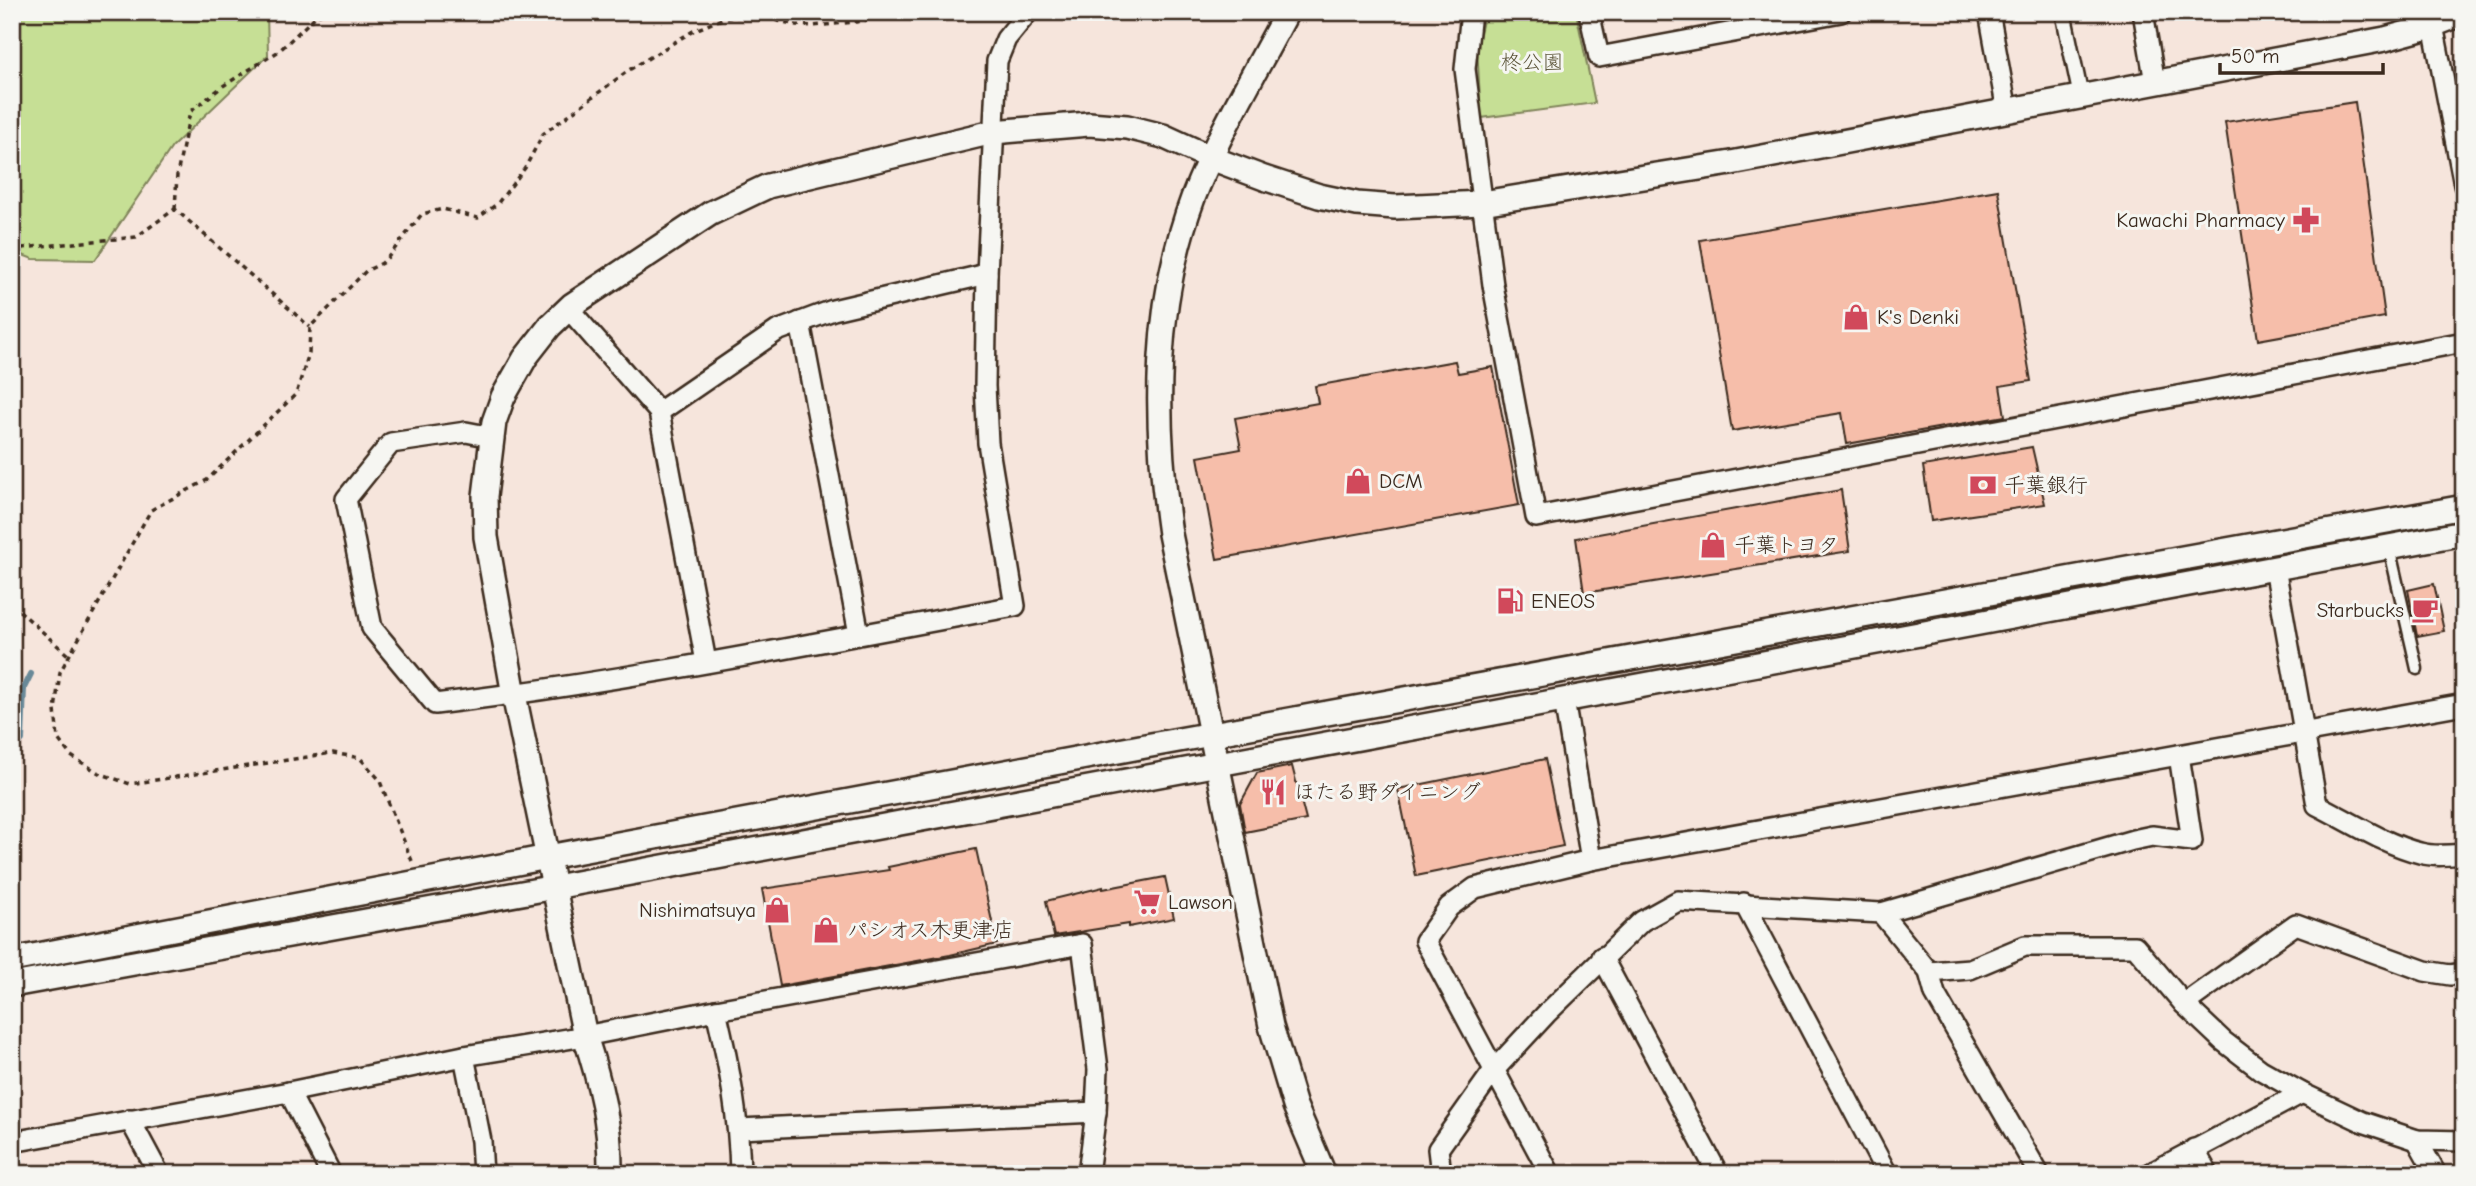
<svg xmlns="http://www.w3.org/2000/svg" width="2476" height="1186" font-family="'Comic Neue','Klee One',sans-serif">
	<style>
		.green { fill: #c6df95; stroke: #80845a; stroke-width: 2 }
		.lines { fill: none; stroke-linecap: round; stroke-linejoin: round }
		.stream { stroke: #698998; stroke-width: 6 }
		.building { fill: #f6beaa; stroke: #3b2a1e; stroke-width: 2 }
		.service-casing { stroke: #3b2a1e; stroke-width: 15 }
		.pedestrian-casing { stroke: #3b2a1e; stroke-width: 19 }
		.minor-casing { stroke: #3b2a1e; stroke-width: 24 }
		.tertiary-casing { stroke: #3b2a1e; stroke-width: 28 }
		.path { stroke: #3b2a1e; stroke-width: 3.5; stroke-dasharray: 5 5; stroke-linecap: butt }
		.service { stroke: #f6f6f2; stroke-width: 10 }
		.pedestrian { stroke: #f6f6f2; stroke-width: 14 }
		.minor { stroke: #f6f6f2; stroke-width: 19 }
		.tertiary { stroke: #f6f6f2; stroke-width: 23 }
		.labels { text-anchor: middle; stroke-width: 6; stroke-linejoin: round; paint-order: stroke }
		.park-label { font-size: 21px; fill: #5e573c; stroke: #f6f6f2 }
		.poi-label { font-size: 21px; fill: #3b2a1e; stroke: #f6f6f2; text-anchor: start }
	</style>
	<rect width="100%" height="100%" fill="#f6e5dc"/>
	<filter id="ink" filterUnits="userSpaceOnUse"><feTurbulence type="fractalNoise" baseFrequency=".0143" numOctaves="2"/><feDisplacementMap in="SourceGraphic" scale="14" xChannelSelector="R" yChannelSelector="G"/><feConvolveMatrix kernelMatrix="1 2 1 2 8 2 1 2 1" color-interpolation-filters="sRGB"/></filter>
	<g filter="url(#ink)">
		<g class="green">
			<path d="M12,12h255l1,43 -96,92 -77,113 -62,-1 -21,-8z"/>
			<path d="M1485,12h91l19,91 -114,15 -4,-72z"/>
		</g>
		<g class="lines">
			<path class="stream" d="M12,748l10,-8 2,-52 7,-14"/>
		</g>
		<g class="building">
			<path d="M2355,102l30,215 -127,23 -33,-218z"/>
			<path d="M1998,190l33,191 -31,5 5,30 -158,28 -5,-31 -110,18 -32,-191z"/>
			<path d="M1455,361l3,12 35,-6 26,138 -302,54 -19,-102 43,-8 -6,-31 83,-15 -3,-17z"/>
			<path d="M2032,447l13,57 -114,17 -8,-55z"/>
			<path d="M1841,490l9,61 -266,42 -8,-55z"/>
			<path d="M2434,584l10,47 -27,5 -9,-46z"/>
			<path d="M1545,759l18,87 -147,30 -18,-87z"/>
			<path d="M1292,766l14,54 -61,12 -5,-28 17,-31z"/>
			<path d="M976,849l21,95 -47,11 -170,31 -18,-97 127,-19 -1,-3z"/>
			<path d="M1165,877l9,41 -45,9v-3l-75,12 -8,-35 57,-14v2z"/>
		</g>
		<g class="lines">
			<g class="service-casing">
				<path id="service" d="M2389,547l28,122"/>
			</g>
			<g class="pedestrian-casing">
				<path id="pedestrian" d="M2063,12l18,85"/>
			</g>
			<g class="minor-casing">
				<g id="minor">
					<path d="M1471,12l-6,57 28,216 43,232 928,-175"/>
					<path d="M1589,12l10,45 242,-45"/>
					<path d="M1989,12l18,99"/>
					<path d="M2143,12l12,71"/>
					<path d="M2433,25l31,160"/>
					<path d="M568,308l91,104 47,250"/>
					<path d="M800,322l59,312"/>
					<path d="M659,412l118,-81 56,-21 154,-36"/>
					<path d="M492,437l-26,-5 -75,11 -45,56 26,129 63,76c195,-23 388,-63 580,-98l-27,-163 -3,-57 2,-112 10,-213 9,-22 22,-27"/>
					<path d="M2275,568l42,237c32,16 69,40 103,48 14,4 30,2 44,1"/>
					<path d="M1564,700l27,160"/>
					<path d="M1744,903l143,271"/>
					<path d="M1881,913l48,59 6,22 104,180"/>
					<path d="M1602,957l116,217"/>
					<path d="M1929,972l41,-3 55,-23h110l49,58 39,37 38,29 41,23 61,29 54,18 47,1"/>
					<path d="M2184,1004l112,-80 129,47 25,4 14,-2"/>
					<path d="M716,1010c13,55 23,107 24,164"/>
					<path d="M464,1056l17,85 2,33"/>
					<path d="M289,1092l42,82"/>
					<path d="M130,1120l29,54"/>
					<path d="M739,1129l357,-17"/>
					<path d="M2417,1140l19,34"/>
					<path d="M12,1142l277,-50 175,-36 121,-20 131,-26 366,-66 16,125 -2,43 -8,62"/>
					<path d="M2194,1149l14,25"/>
					<path d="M1441,1174l-3,-25 56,-79 52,-56 96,-93 36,-20 203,12 252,-73 19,-4 40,5 -13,-86"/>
					<path d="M1550,1174l-125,-233 24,-34 26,-19 116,-28 873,-156"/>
					<path d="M2149,1174l153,-81"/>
				</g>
			</g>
			<g class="tertiary-casing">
				<g id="tertiary">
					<path d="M1287,12c-32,61 -69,122 -94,186 -40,107 -39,224 -23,336l101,492 24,80 29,68"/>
					<path d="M12,960l536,-103 592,-110 1324,-240"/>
					<path d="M12,985l543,-98 1909,-354"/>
					<path d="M610,1174c1,-49 -10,-92 -25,-138l-71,-341 -28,-158 -1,-41 9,-74 9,-25 22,-39 25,-32 22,-21 139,-92 57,-27 225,-54 96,-8 38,3 36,9 48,22 53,20 55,18 38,8 38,3 87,-4 249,-40 654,-124 40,-11 39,-15"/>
				</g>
			</g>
			<g class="path">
				<path d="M175,209l2,-34 13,-63 33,-26 56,-35 38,-36 7,-3"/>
				<path d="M12,249l124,-12 39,-28 135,118"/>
				<path d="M12,604l57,52"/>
				<path d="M412,861l-33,-82 -19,-21 -27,-5 -203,31 -31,-11 -28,-17 -13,-17 -3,-29 5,-38 91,-162 56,-30 89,-86 13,-41 1,-26 56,-56 16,-8 7,-7 33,-42 21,-5 35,9 19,-14 28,-36 18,-34 86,-64 64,-39 31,-13 28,-3 44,10 17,1 43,-4 13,-3 9,-7"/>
			</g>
			<use href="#service" class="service"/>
			<use href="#pedestrian" class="pedestrian"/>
			<use href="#minor" class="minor"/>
			<use href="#tertiary" class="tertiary"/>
		</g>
	</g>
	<defs>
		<g id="pharmacy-bare" transform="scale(2.1)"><path d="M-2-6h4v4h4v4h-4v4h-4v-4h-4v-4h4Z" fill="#d1495b" stroke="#f6f6f2" stroke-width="2.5" paint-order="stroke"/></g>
		<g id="shop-bare" transform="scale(2.1)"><path d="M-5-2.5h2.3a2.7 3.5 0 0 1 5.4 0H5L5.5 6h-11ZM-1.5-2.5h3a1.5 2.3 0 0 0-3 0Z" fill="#d1495b" stroke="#f6f6f2" stroke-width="2.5" paint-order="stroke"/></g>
		<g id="bank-bare" transform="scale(2.1)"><path d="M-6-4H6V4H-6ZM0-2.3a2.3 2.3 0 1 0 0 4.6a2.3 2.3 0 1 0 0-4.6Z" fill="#d1495b" stroke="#f6f6f2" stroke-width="2.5" paint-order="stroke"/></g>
		<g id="fuel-bare" transform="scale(2.1)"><path d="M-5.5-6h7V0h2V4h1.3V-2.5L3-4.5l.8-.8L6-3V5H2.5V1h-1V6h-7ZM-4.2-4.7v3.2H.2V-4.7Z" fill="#d1495b" stroke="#f6f6f2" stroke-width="2.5" paint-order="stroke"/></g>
		<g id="cafe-bare" transform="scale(2.1)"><path d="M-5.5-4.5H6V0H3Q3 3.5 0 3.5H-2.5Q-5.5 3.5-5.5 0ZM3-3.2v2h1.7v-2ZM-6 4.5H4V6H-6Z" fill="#d1495b" stroke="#f6f6f2" stroke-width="2.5" paint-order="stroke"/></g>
		<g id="restaurant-bare" transform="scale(2.1)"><path d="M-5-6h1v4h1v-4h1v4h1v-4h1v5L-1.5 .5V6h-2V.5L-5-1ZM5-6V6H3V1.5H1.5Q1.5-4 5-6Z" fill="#d1495b" stroke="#f6f6f2" stroke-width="2.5" paint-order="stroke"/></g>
		<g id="supermarket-bare" transform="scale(2.1)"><path d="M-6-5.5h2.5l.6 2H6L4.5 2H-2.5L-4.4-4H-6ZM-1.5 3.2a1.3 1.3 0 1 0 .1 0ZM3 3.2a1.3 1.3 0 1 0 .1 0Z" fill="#d1495b" stroke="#f6f6f2" stroke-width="2.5" paint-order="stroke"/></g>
	</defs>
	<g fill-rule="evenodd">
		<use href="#pharmacy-bare" x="2306" y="220"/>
		<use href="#shop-bare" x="1856" y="317"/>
		<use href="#shop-bare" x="1358" y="481"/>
		<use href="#bank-bare" x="1983" y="485"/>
		<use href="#shop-bare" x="1713" y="545"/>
		<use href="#fuel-bare" x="1510" y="601"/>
		<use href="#cafe-bare" x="2425" y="610"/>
		<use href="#restaurant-bare" x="1273" y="792"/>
		<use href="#supermarket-bare" x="1147" y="902"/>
		<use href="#shop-bare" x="777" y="910"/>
		<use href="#shop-bare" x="826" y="930"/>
	</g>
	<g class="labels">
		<g class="park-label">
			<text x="1532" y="69">柊公園</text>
		</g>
		<g class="poi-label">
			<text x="2285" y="227" text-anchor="end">Kawachi Pharmacy</text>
			<text x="1877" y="324">K's Denki</text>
			<text x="1379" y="488">DCM</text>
			<text x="2004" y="492">千葉銀行</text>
			<text x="1734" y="552">千葉トヨタ</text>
			<text x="1531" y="608">ENEOS</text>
			<text x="2404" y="617" text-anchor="end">Starbucks</text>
			<text x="1294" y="799">ほたる野ダイニング</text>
			<text x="1168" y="909">Lawson</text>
			<text x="756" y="917" text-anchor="end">Nishimatsuya</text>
			<text x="847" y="937">パシオス木更津店</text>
		</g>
	</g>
	<rect width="2476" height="1186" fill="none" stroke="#f6f6f2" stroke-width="42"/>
	<rect x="21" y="21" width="2434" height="1144" fill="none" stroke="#3b2a1e" stroke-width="2.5" filter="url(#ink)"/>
	<path d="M2220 63v10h163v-10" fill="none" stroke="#3b2a1e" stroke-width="3.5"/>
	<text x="2231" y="63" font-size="21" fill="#3b2a1e" stroke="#f6f6f2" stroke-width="5" paint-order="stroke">50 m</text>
</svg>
